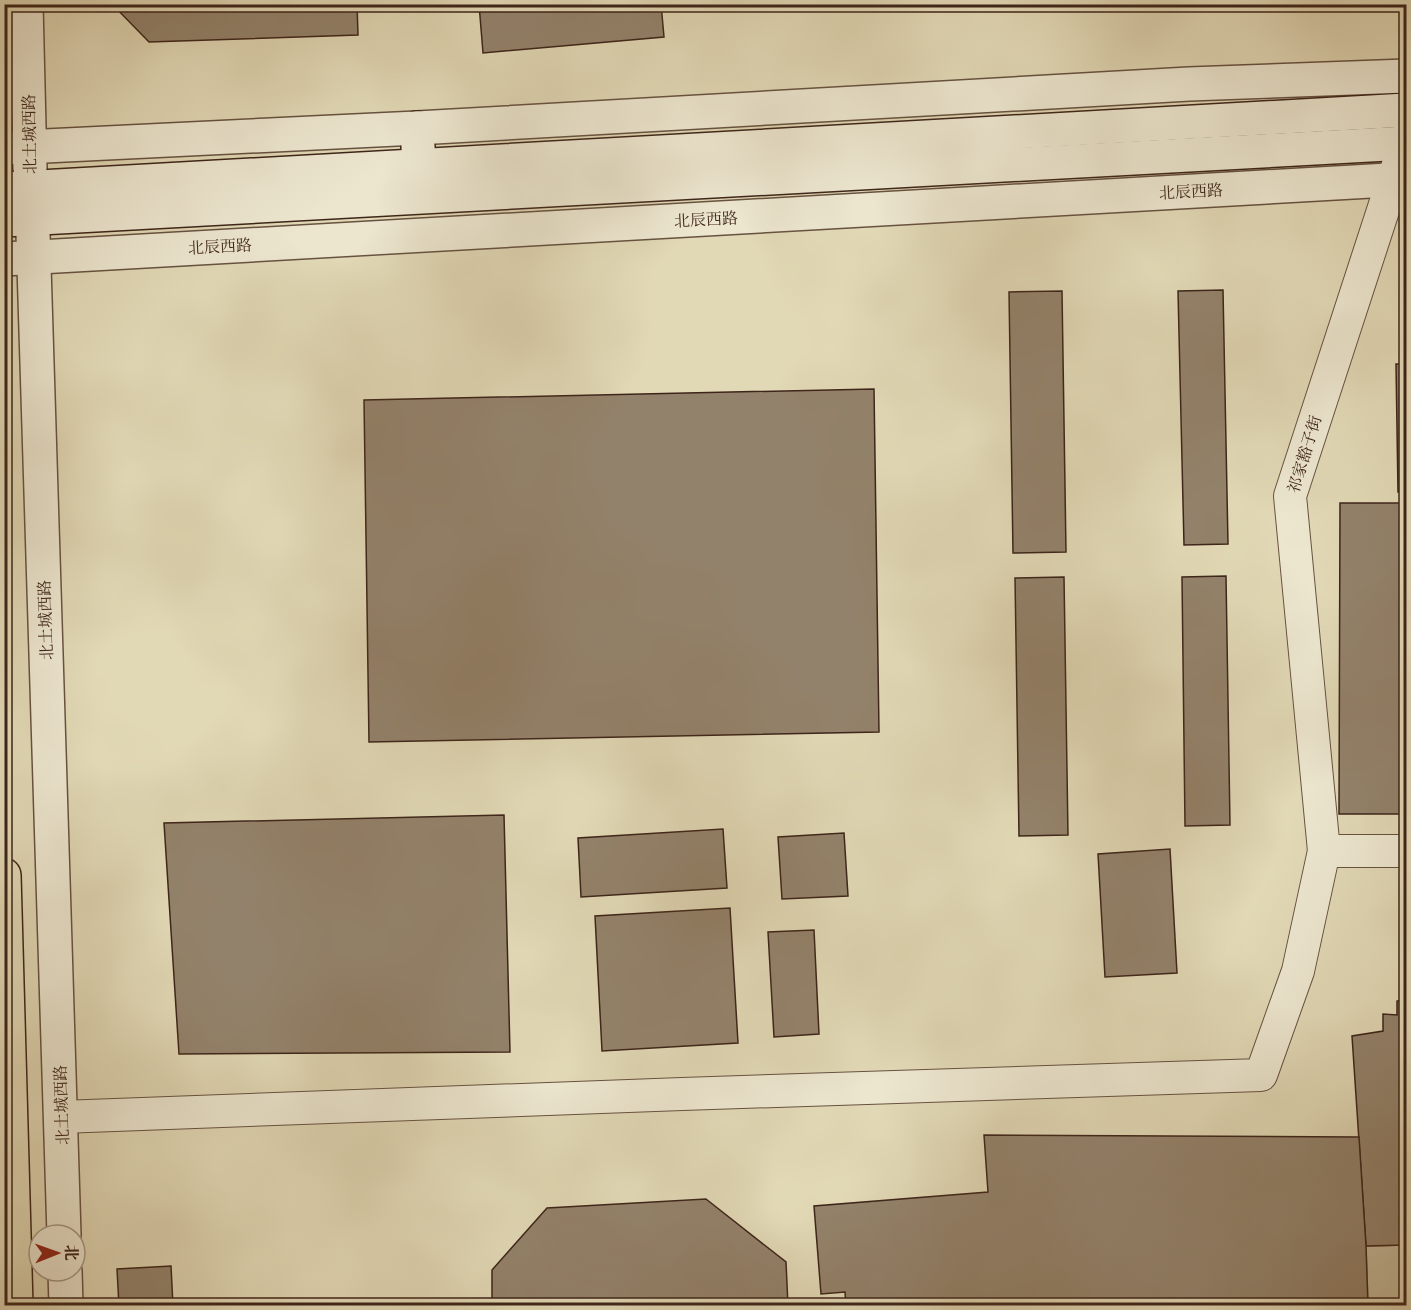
<svg xmlns="http://www.w3.org/2000/svg" width="1411" height="1310" font-family="Vollkorn,'Noto Serif SC',serif">
	<style>
		.green { fill: #c5ba9b; stroke: #82705a; stroke-width: 1.5 }
		.building { fill: #93826b; stroke: #3e251a; stroke-width: 1.5 }
		.lines { fill: none; stroke-linecap: round; stroke-linejoin: round }
		.minor-casing { stroke: #675241; stroke-width: 34 }
		.tertiary-casing { stroke: #675241; stroke-width: 36 }
		.secondary-casing { stroke: #3e251a; stroke-width: 36 }
		.primary-casing { stroke: #3e251a; stroke-width: 36 }
		.minor { stroke: #ece6cf; stroke-width: 32 }
		.tertiary { stroke: #ece6cf; stroke-width: 33 }
		.secondary { stroke: #ece6cf; stroke-width: 33 }
		.primary { stroke: #e1d8b5; stroke-width: 33 }
		.labels { text-anchor: middle; stroke-width: 5; stroke-linejoin: round; paint-order: stroke }
		.street-label { font-size: 16px; fill: #3e251a; stroke: #ece6cf }
	</style>
	<rect width="100%" height="100%" fill="#e1d8b5"/>
	<filter id="stains"><feTurbulence type="fractalNoise" baseFrequency=".00333" numOctaves="4"/><feColorMatrix values="0 0 0 0 .2 0 0 0 0 .09 0 0 0 0 .02 0 0 0 .5 -.17"/></filter>
	<radialGradient id="worn" r=".72"><stop offset=".6" stop-color="#630" stop-opacity="0"/><stop offset="1" stop-color="#630" stop-opacity=".3"/></radialGradient>
	<path class="green" d="M1406,1245v60h-38l-2,-59z"/>
	<g class="building">
		<path d="M112,4h245l1,31 -209,7z"/>
		<path d="M479,4h182l3,33 -181,16z"/>
		<path d="M1223,290l5,254 -44,1 -6,-254z"/>
		<path d="M1062,291l4,261 -53,1 -4,-261z"/>
		<path d="M1396,364h10v128h-8z"/>
		<path d="M874,389l5,343 -510,10 -5,-342z"/>
		<path d="M1340,503h62l-2,311h-61z"/>
		<path d="M1226,576l4,249 -45,1 -3,-249z"/>
		<path d="M1064,577l4,258 -49,1 -4,-258z"/>
		<path d="M504,815l6,237 -331,2 -15,-231z"/>
		<path d="M723,829l4,59 -146,9 -3,-59z"/>
		<path d="M844,833l4,63 -66,3 -4,-62z"/>
		<path d="M1170,849l7,124 -72,4 -7,-123z"/>
		<path d="M730,908l8,135 -136,8 -7,-135z"/>
		<path d="M814,930l5,104 -45,3 -6,-105z"/>
		<path d="M1406,999v246l-40,1 -14,-210 31,-5v-17l14,1v-14z"/>
		<path d="M984,1135l375,2 7,109 2,60h-522l-1,-14 -24,2 -7,-88 174,-14z"/>
		<path d="M706,1199l80,63 2,44h-296v-36l55,-62z"/>
		<path d="M171,1266l2,40h-54l-2,-37z"/>
	</g>
	<g class="lines">
		<g class="minor-casing">
			<g id="minor">
				<path d="M1324,851l-34,-355 115,-353 1,-1"/>
				<path d="M61,1117l621,-23 579,-19 37,-104 26,-120h82"/>
			</g>
		</g>
		<g class="tertiary-casing">
			<g id="tertiary">
				<path d="M26,4l4,164"/>
				<path d="M4,148l413,-20 772,-44 217,-8"/>
				<path d="M33,234l31,1001"/>
				<path d="M4,259l1402,-80"/>
				<path d="M65,1271l1,35"/>
			</g>
		</g>
		<g class="secondary-casing">
			<g id="secondary">
				<path d="M417,128l2,37"/>
				<path d="M4,189l1402,-79"/>
				<path d="M4,220l1402,-77"/>
			</g>
		</g>
		<g class="primary-casing">
			<path id="primary" d="M4,875l12,431"/>
		</g>
		<use href="#minor" class="minor"/>
		<use href="#tertiary" class="tertiary"/>
		<use href="#secondary" class="secondary"/>
		<use href="#primary" class="primary"/>
	</g>
	<g class="labels">
		<g class="street-label">
			<text transform="translate(29 134) rotate(-91)" y="6">北土城西路</text>
			<text transform="translate(1191 191) rotate(-3)" y="6">北辰西路</text>
			<text transform="translate(706 219) rotate(-3)" y="6">北辰西路</text>
			<text transform="translate(220 246) rotate(-3)" y="6">北辰西路</text>
			<text transform="translate(1304 454) rotate(-73)" y="6">祁家豁子街</text>
			<text transform="translate(45 620) rotate(-92)" y="6">北土城西路</text>
			<text transform="translate(61 1105) rotate(-92)" y="6">北土城西路</text>
		</g>
	</g>
	<rect width="1411" height="1310" fill="none" stroke="#e1d8b5" stroke-width="24"/>
	<rect x="6" y="6" width="1399" height="1298" fill="none" stroke="#3e251a" stroke-width="3"/>
	<rect x="12" y="12" width="1387" height="1286" fill="none" stroke="#3e251a" stroke-width="1.5"/>
	<g transform="translate(57 1253) rotate(89)"><circle r="28" fill="#ece6cf" stroke="#a69987" stroke-width="1.5"/>
	<path d="M0-4.5L10 22L0 15L-10 22Z" fill="#8f2418"/>
	<text y="-9" font-size="16" font-weight="bold" text-anchor="middle" fill="#3e251a">北</text>
	</g>
	<rect width="100%" height="100%" filter="url(#stains)"/>
	<rect width="100%" height="100%" fill="url(#worn)"/>
</svg>
